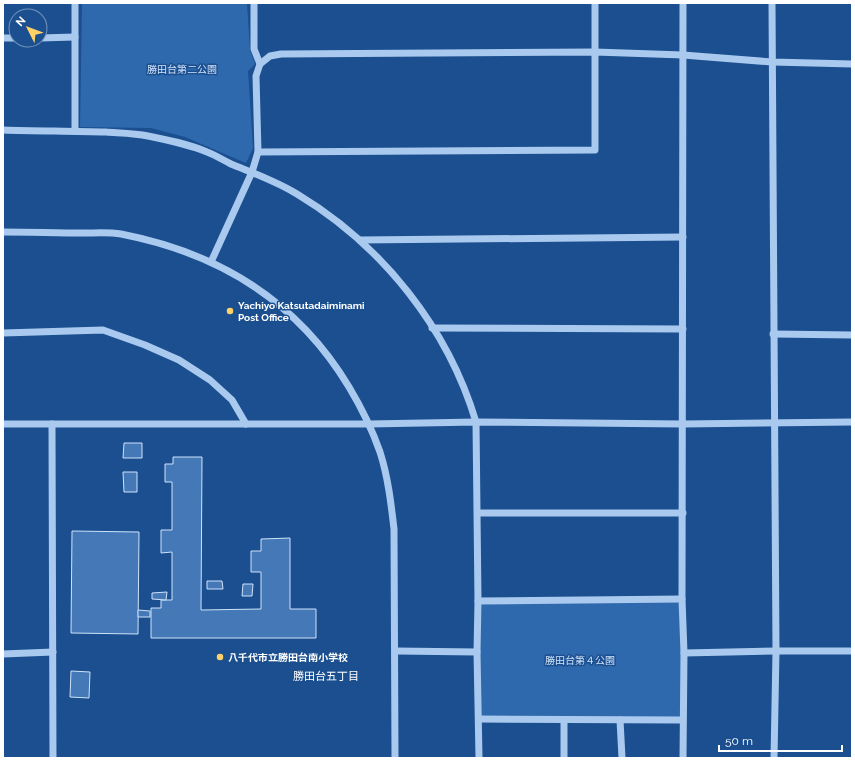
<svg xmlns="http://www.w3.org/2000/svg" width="855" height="761" font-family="Raleway,'Noto Sans JP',sans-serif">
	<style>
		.green { fill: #2e69ad }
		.building { fill: #4478b7; stroke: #cfe3fa }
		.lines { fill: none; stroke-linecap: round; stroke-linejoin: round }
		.minor { stroke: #a9c9ee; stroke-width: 7 }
		.poi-dot { fill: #ffd166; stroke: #1b4f8f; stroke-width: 1.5 }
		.labels { text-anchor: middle; stroke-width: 3; stroke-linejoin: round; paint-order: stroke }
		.park-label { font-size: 10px; fill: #cfe3fa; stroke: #1b4f8f }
		.poi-label { font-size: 10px; font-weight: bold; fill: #fff; stroke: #1b4f8f; text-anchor: start }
		.neighbourhood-label { font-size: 11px; fill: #fff; stroke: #1b4f8f }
	</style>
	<rect width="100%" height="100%" fill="#1b4f8f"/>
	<g class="green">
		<path d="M82,3h165l3,47 5,14 -7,7 5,77 -7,15 -61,-26 -34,-9 -71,-1z"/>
		<path d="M682,599v121l-203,-1 -1,-118z"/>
	</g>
	<g class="building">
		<path d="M124,443h18v15h-19z"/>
		<path d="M173,457h29l-1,153 60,-1v-37h-10v-21h10v-12l29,-1v71h26v29h-165v-30h10v-8h11v-48l-11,1v-23h11v-48h-7v-18h8z"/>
		<path d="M123,472h14v20h-13z"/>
		<path d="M72,531l67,1 -1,102 -67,-1z"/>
		<path d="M207,581h15l1,8h-16z"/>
		<path d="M243,584h10l-1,12h-10z"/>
		<path d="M167,592l-1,8 -14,-1v-6z"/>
		<path d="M138,610l12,1v6h-12z"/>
		<path d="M71,671l19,1 -1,26 -19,-1z"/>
	</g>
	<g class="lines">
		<g class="minor">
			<path d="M772,3l4,648 -2,107"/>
			<path d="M3,38h13"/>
			<path d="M40,38l35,-1"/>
			<path d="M260,64l10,-8 11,-2 314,-2 88,3 89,7 80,2"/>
			<path d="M3,130c34,1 69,1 103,2 14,1 29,1 42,4 20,4 40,8 59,16 8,3 16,8 24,12 22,9 45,17 66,30 85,51 151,134 179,228l2,179 -1,51 2,106"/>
			<path d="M75,131v-128"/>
			<path d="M258,152l337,-2v-147"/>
			<path d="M3,232c27,0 54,1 81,1 12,0 25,-1 37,1 98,19 176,66 228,153 12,20 23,42 31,65 8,25 11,51 14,77l1,229"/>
			<path d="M360,240l323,-3"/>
			<path d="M211,262l41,-90 6,-20 -2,-76 4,-12 -6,-15v-46"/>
			<path d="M432,328l251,1"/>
			<path d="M3,333l100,-3 42,15 34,15 31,20 22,20 14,24"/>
			<path d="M773,334l79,1"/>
			<path d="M3,424h366l107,-2 207,2 169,-2"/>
			<path d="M52,424l1,334"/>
			<path d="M478,513h205"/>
			<path d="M478,601l204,-2"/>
			<path d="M396,651l81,1"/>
			<path d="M684,653l92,-2h76"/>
			<path d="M3,654l50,-2"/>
			<path d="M479,719l203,1"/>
			<path d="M620,720l2,38"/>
			<path d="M564,758v-38"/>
			<path d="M683,758l1,-105 -2,-54 1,-596"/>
		</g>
	</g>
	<g class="poi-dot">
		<circle cx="230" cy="311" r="4"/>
		<circle cx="220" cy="657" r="4"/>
	</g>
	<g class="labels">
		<g class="park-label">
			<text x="182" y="73">勝田台第二公園</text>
			<text x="580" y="664">勝田台第４公園</text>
		</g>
		<g class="poi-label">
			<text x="238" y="309">Yachiyo Katsutadaiminami<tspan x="238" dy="12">Post Office</tspan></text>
			<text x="228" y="661">八千代市立勝田台南小学校</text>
		</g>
		<g class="neighbourhood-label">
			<text x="326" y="680">勝田台五丁目</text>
		</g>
	</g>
	<rect width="855" height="761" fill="none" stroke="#ffffff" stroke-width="8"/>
	<g transform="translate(28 28) rotate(312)"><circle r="19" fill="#1b4f8f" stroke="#7695bc"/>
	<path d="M0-3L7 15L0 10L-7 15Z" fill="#ffd166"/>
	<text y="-6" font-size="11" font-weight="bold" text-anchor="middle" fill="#ffffff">N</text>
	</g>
	<path d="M719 745v6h123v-6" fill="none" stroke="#ffffff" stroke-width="2"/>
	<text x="725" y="745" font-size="12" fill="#ffffff" stroke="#1b4f8f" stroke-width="3" paint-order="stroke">50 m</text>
</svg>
